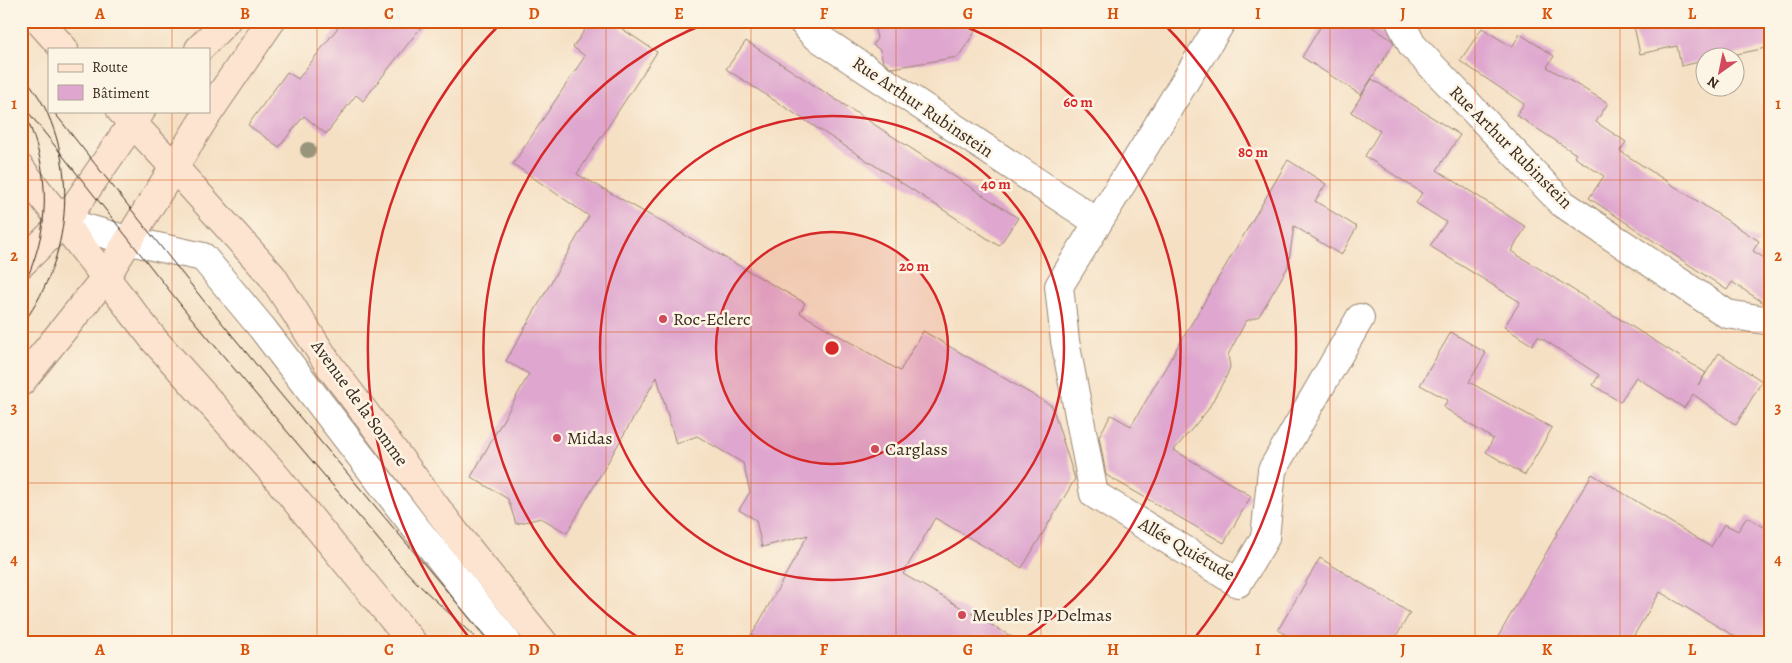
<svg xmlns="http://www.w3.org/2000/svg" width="1792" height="663" font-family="Alegreya,serif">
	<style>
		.building { fill: #dfa7cf }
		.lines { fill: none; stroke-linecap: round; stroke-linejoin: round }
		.street-casing { stroke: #988571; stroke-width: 30 }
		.secondary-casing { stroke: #988571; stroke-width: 30 }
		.street { stroke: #fff; stroke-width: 28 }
		.secondary { stroke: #fde4d0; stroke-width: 28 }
		.tram { stroke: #3b2a1e; stroke-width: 1 }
		.tree { fill: #99957b }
		.grid { fill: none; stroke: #d7540e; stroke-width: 1; stroke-opacity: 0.55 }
		.ring { fill: none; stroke: #d62828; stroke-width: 2.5 }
		.poi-dot { fill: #d1495b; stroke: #fcf5e5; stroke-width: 2 }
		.labels { text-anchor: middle; stroke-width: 5; stroke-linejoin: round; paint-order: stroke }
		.street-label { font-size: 18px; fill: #3b2a1e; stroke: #fcf5e5 }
		.poi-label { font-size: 18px; fill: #3b2a1e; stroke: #fcf5e5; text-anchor: start }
		.centre { fill: #d62828; stroke: #fcf5e5; stroke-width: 2.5 }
		.ring-label { font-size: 15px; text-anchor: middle; font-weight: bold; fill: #d62828; stroke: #fcf5e5; stroke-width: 5; stroke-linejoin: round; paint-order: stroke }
		.neatline { fill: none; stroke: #d7540e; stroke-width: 2 }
		.grid-label { font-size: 16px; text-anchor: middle; font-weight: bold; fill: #d7540e }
	</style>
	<rect width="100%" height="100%" fill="#fcf5e5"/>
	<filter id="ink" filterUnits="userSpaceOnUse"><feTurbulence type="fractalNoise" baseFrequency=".02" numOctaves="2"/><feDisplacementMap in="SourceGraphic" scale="10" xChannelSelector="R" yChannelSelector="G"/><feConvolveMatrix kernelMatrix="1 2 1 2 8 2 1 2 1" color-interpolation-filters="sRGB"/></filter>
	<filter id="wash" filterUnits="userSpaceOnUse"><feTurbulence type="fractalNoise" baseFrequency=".0096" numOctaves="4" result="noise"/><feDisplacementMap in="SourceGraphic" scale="20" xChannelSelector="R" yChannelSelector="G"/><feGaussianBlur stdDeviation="1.12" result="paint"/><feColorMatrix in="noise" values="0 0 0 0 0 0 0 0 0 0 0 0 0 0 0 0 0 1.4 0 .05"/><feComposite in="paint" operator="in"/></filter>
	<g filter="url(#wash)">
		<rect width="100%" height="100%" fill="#f5e0c4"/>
		<g id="blocks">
			<g class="building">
				<path d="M343,21h83l-63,80 -7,-6 -30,39 -22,-18 -25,31 -31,-22 39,-53 11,7z"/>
				<path d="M591,21h19l47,31 -80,122 228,129 -5,10 100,58 23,-40 129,75 23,73 -53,89 -87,-50 -32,56 118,68h-273l60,-107 -46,12 -6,-27 -17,-10 11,-18 -7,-29 -46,-27 -21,8 -19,-67 -90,156 -26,-15 -25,6 -8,-25 -37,-22 58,-103 -23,-13 83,-145 -76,-52 72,-108 -12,-9z"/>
				<path d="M873,21h85l17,11 -17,25 -66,11 -9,-6 -3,-12 -7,-5 4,-7z"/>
				<path d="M1324,21h39l29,19 2,3 -33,52 -59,-38z"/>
				<path d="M1633,21h138v26l-53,11h-14v3l-23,5 -4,-20 -37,8z"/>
				<path d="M1482,28l30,19 8,-13 34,22 -7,11 61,36 -12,19 30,20 -6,9 139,90 -6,10 18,11v43h-4l-35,-23 -5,8 -138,-92 15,-22 -30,-19 2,-3 -60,-39 8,-11 -64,-43z"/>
				<path d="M746,41l272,177 -19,28 -273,-177z"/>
				<path d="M1372,79l88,56 -23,35 89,57 -15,24 195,122 -8,12 21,-32 43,28 -26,44 -43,-31 -9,14 -48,-31 -16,25 -27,-17 6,-10 -61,-39 -6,9 -28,-18 16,-25 -90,-56 16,-24 -30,-19 6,-10 -57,-37 15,-25 -29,-19z"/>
				<path d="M1288,160l38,24 -11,17 42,26 -16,28 -47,-29 -6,41 -29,49 -13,5 -18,34 2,12 -4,10 -19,34 -33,39 77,46 -27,47 -118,-68 -7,-39 12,-21 20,11z"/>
				<path d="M1451,332l35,21 -17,29 83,46 -27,47 -39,-23 7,-13 -50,-32 5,-7 -28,-15z"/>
				<path d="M1592,474l119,73 13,-23 14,7 9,-14 24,14v111h-27l-84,-50 -30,50h-135l62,-108h-1z"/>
				<path d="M1320,558l90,55 -17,29h-96l-19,-12z"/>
			</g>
		</g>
	</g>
	<g filter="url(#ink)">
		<use href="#blocks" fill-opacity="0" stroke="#988571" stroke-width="1"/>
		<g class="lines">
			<g class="street-casing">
				<g id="street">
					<path d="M802,21l11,13 284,188"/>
					<path d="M1222,21l-163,265 6,55 29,153 144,89 27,-45 7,-68 88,-152"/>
					<path d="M1400,21l12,24 150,158 165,111 44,7"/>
					<path d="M64,222l66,19 73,16 59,71 153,199 92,115"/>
				</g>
			</g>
			<g class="secondary-casing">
				<g id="secondary">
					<path d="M39,21l25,28"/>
					<path d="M199,49l27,-28"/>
					<path d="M121,111l53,56 98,109 57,89 128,170 86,107"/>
					<path d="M21,169l134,172 114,127 143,174"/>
					<path d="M21,264l43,-42 77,-111"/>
					<path d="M21,382l84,-104 97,-156 69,-101"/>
				</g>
			</g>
			<use href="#street" class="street"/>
			<use href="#secondary" class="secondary"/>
			<g class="tram">
				<path d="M21,103l167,211 211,250 21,22 60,56"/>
				<path d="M53,111l151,190 78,95 208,246"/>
				<path d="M21,291c30,-59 31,-117 4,-177"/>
				<path d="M21,326c47,-62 58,-147 24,-218 -6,-12 -15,-24 -23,-35"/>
			</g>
		</g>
		<circle class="tree" cx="308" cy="150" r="8"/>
	</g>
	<path class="grid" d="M172,21v28M317,21v621M462,21v621M606,21v621M751,21v621M896,21v621M1041,21v621M1186,21v621M1330,21v621M1475,21v621M1620,21v621M172,111v531M21,180h1750M21,332h1750M21,483h1750"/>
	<circle cx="832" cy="348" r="116" fill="#d62828" fill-opacity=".12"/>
	<g class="ring">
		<circle cx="832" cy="348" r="116"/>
		<circle cx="832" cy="348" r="232"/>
		<path d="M645 642A348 348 0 0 1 710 22M954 22A348 348 0 0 1 1019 642"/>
		<path d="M471 640A464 464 0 0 1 501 23M1163 23A464 464 0 0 1 1193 640"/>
	</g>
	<g class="poi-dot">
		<circle cx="663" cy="319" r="5"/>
		<circle cx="557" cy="438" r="5"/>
		<circle cx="875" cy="449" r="5"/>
		<circle cx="962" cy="615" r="5"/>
	</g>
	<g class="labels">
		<g class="street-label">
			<text transform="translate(923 107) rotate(34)" y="6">Rue Arthur Rubinstein</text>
			<text transform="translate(1511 147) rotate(45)" y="6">Rue Arthur Rubinstein</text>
			<text transform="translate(360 403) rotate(54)" y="6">Avenue de la Somme</text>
			<text transform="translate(1187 549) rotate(30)" y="6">Allée Quiétude</text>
		</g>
		<g class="poi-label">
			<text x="673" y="325">Roc-Eclerc</text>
			<text x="567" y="444">Midas</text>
			<text x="885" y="455">Carglass</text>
			<text x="972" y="621">Meubles JP Delmas</text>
		</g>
	</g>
	<circle cx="832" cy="348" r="8" class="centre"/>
	<g class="ring-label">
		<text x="1078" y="107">60 m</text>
		<text x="1253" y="157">80 m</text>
		<text x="996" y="189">40 m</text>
		<text x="914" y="271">20 m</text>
	</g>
	<rect width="1792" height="663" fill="none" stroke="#fcf5e5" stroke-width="55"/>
	<rect x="48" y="48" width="162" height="65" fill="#fcf5e5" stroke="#afa495"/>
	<rect x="58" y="64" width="25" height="8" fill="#fde4d0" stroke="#afa495"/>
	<text x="92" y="72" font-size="15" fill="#3b2a1e">Route</text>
	<rect x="58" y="85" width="25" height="15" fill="#dfa7cf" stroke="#afa495"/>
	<text x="92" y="98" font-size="15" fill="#3b2a1e">Bâtiment</text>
	<g transform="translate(1720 72) rotate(213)"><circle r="24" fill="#fcf5e5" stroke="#afa495"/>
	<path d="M0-4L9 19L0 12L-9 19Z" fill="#d1495b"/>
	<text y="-8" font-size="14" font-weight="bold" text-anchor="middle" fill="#3b2a1e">N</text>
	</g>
	<rect x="28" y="28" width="1736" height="608" class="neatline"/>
	<g class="grid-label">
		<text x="100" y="19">A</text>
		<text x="245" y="19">B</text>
		<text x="389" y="19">C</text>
		<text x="534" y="19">D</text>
		<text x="679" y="19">E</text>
		<text x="824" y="19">F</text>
		<text x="968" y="19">G</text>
		<text x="1113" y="19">H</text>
		<text x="1258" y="19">I</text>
		<text x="1403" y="19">J</text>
		<text x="1547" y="19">K</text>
		<text x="1692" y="19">L</text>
		<text x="14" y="109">1</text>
		<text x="1778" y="109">1</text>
		<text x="14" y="261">2</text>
		<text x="1778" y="261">2</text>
		<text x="14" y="413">3</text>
		<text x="1778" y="413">3</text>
		<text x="14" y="565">4</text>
		<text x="1778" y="565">4</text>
		<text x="100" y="655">A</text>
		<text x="245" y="655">B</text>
		<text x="389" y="655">C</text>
		<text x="534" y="655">D</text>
		<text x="679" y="655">E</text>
		<text x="824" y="655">F</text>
		<text x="968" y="655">G</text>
		<text x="1113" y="655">H</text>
		<text x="1258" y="655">I</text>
		<text x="1403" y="655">J</text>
		<text x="1547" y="655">K</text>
		<text x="1692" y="655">L</text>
	</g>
</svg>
